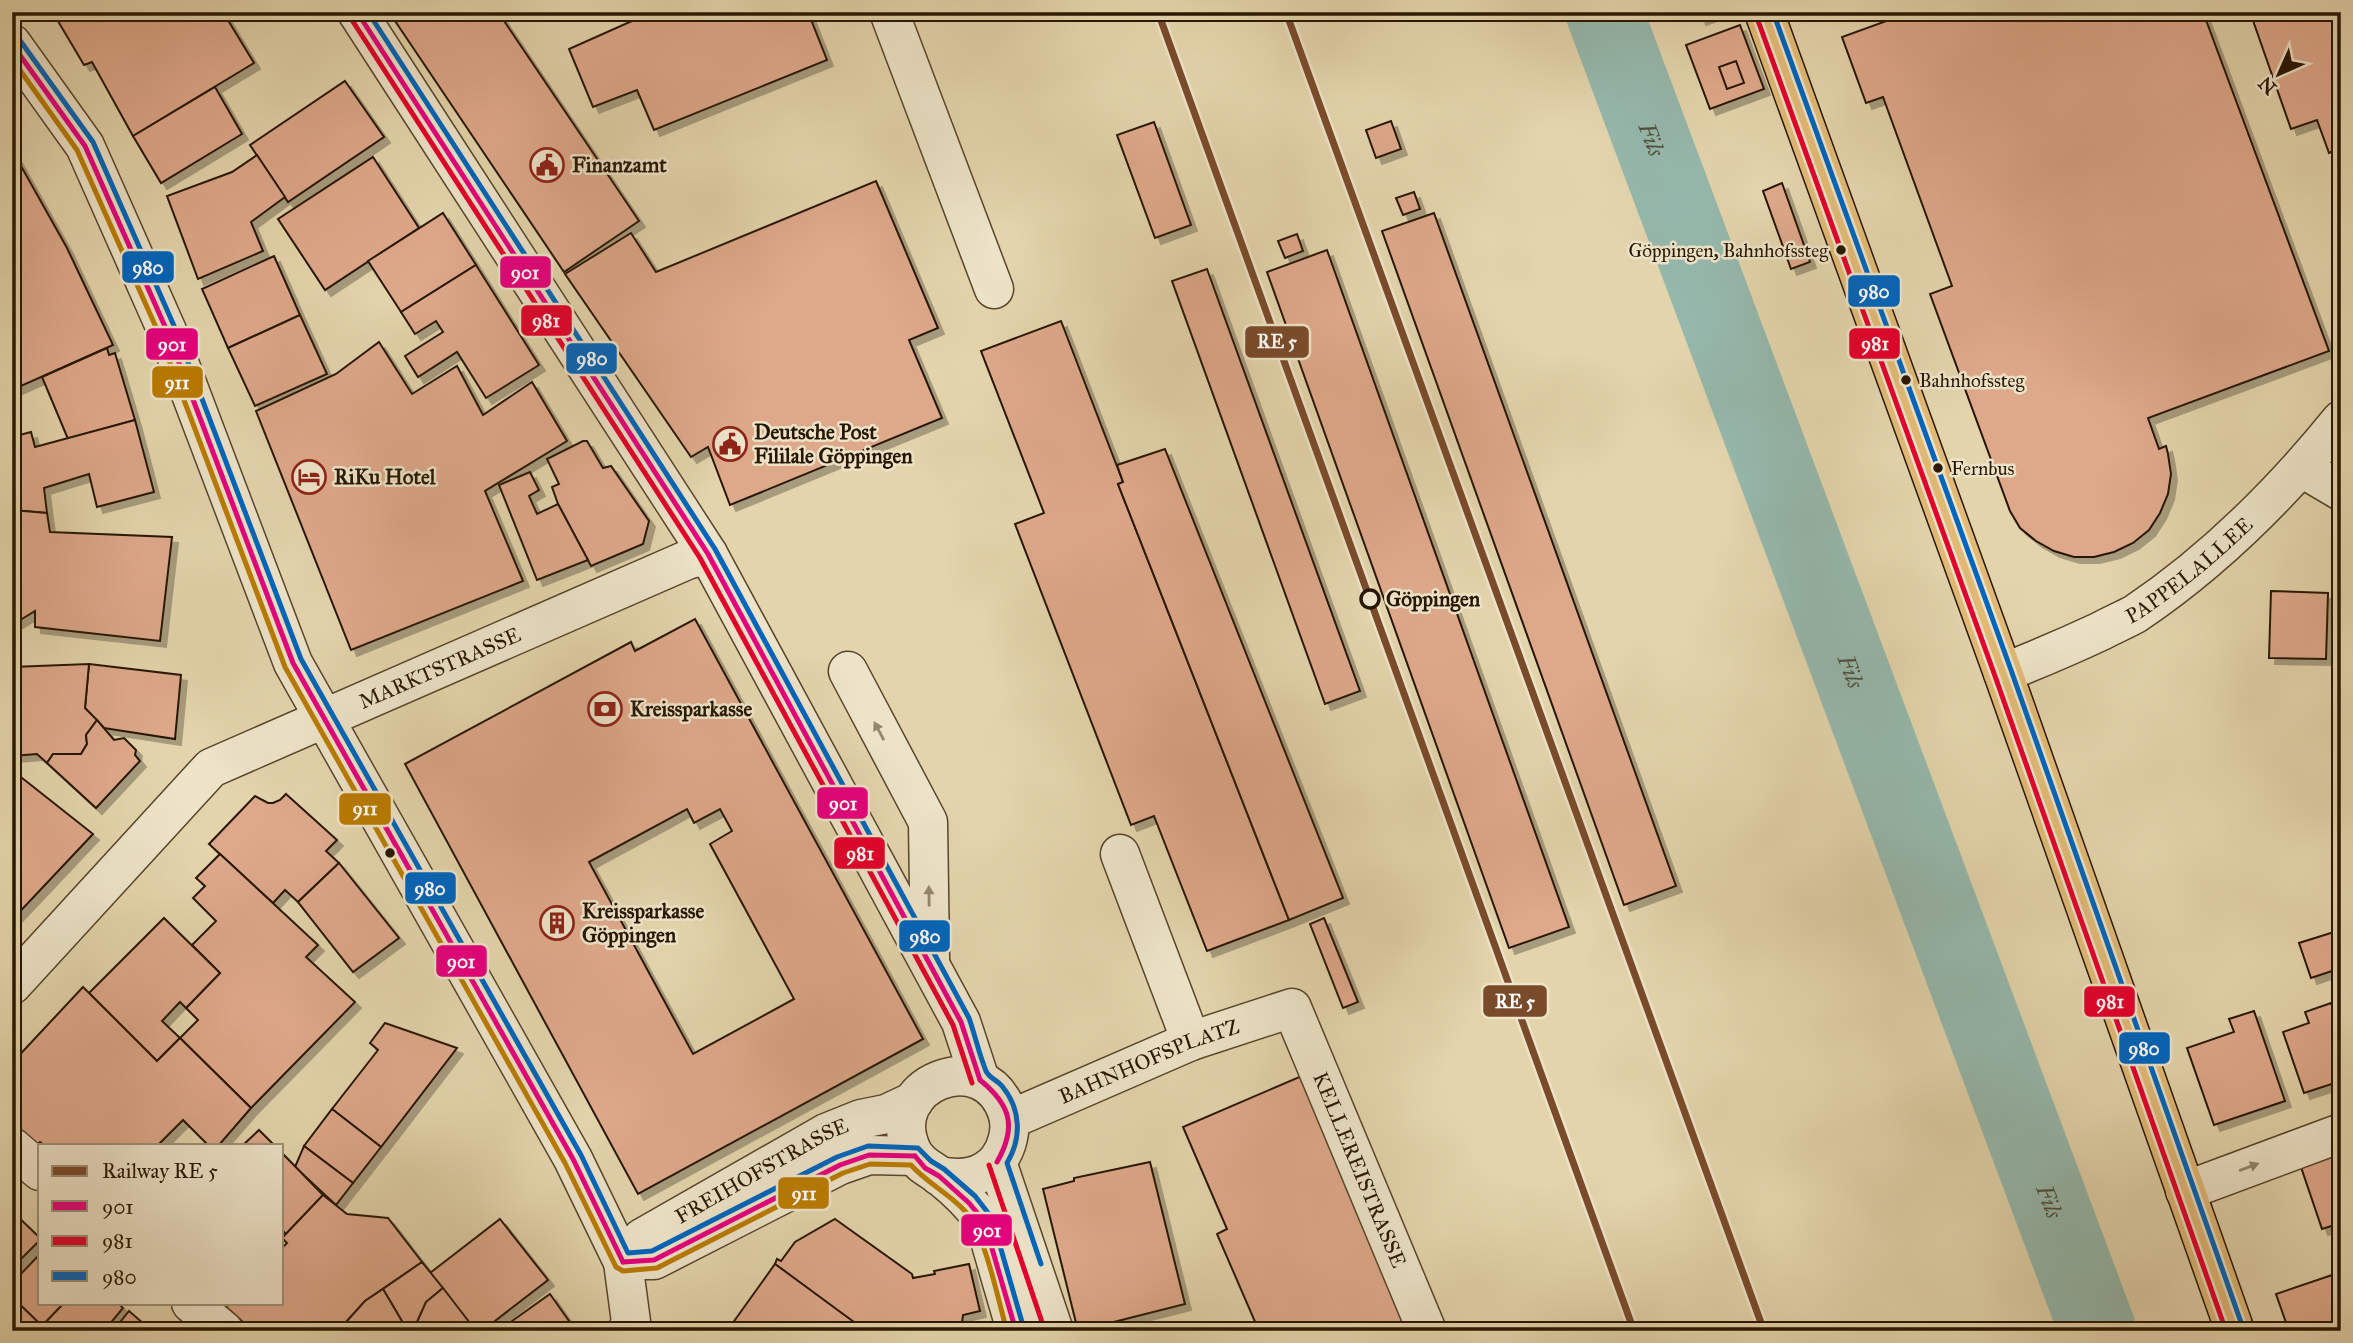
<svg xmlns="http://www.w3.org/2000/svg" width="2353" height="1343" font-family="'IM FELL Great Primer',serif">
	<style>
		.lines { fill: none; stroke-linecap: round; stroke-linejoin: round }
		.river { stroke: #95b8ac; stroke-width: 77 }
		.building { fill: #dea88a; stroke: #281700; stroke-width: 2; fill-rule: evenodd; filter: url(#shadow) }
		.minor-casing { stroke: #57462b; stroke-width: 41 }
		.major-casing { stroke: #281700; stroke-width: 41 }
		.minor { stroke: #ede3c8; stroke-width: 38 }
		.major { stroke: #e2ba76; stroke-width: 38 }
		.bus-1-casing { stroke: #ede3c8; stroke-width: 10 }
		.bus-2-casing { stroke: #ede3c8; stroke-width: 10 }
		.bus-3-casing { stroke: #ede3c8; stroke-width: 10 }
		.bus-4-casing { stroke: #ede3c8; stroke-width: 10 }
		.bus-1 { stroke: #e5007d; stroke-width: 5 }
		.bus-2 { stroke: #e4002b; stroke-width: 5 }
		.bus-3 { stroke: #0065bd; stroke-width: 5 }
		.bus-4 { stroke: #b97b00; stroke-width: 5 }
		.rail-1-casing { stroke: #ede3c8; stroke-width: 12 }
		.rail-1 { stroke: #7a4b2a; stroke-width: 7 }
		.oneway { fill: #94876e }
		.bus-dot { fill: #281700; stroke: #ede3c8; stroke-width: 2.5 }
		.stop-dot { fill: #ede3c8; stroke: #281700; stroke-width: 3.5 }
		.labels { text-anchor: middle; stroke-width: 5; stroke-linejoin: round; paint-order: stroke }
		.bus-label { font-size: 19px; fill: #281700; stroke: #ede3c8; text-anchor: start }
		.poi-label { font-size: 21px; font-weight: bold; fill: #281700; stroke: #ede3c8; text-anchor: start }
		.street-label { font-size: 21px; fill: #281700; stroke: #ede3c8 }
		.stop-label { font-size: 21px; font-weight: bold; fill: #281700; stroke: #ede3c8; text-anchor: start }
		.water-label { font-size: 23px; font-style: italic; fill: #4e4f3c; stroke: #ede3c8 }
		.line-badge { stroke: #ede3c8; stroke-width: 2.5 }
		.badge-label { font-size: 19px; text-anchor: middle; font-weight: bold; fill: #fff }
	</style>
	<defs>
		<filter id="shadow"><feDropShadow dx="6" dy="6" stdDeviation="0" flood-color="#0004"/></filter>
	</defs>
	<rect width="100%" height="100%" fill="#e3d4ab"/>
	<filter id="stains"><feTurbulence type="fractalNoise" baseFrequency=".00286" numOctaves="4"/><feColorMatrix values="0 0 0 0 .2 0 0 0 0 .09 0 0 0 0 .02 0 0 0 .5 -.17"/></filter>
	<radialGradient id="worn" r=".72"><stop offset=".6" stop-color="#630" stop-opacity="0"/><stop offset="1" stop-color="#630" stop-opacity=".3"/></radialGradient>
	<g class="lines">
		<path class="river" id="s1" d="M1604,12l494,1319"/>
	</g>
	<g class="building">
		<path d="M61,12h103l2,3 5,-3h52l31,51 -121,73 -41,-74 -8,3 -29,-49z"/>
		<path d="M389,12h109l141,209 -75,51z"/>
		<path d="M652,12h156l19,48 -173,70 -17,-40 -44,17 -24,-58z"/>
		<path d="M1698,12h19v1l-17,6z"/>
		<path d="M1911,12h292l126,339 -181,67 11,31 7,-3 2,8 3,20 -3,20 -8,19 -11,17 -16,13 -19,9 -20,5h-20l-20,-6 -18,-10 -16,-13 -10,-17 -80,-217 22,-8 -69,-189 -17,6 -24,-66z"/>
		<path d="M2250,12h91v136l-12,5 -12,-33 -26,9z"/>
		<path d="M1740,25l24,64 -54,20 -24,-64z"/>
		<path d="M1736,61l8,22 -17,6 -8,-22z"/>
		<path d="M345,81l39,56 -96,65 -38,-57z"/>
		<path d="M215,87l27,47 -81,49 -28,-47z"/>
		<path d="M1391,121l10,28 -25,9 -10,-28z"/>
		<path d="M1154,122l37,103 -36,13 -38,-103z"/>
		<path d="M12,150l55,98 46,97 -101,45z"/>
		<path d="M257,155l28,42 -34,25 12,29 -65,28 -31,-83 65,-24z"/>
		<path d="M373,157l46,71 -94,62 -47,-71z"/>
		<path d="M876,181l62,147 -29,12 33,78 -212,87 -22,-58 -17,10 -126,-183 66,-41 25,39z"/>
		<path d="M1782,183l28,79 -19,7 -28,-78z"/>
		<path d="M1414,192l6,17 -17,6 -7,-17z"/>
		<path d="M443,213l33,52 -75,47 -33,-51z"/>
		<path d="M1434,213l242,673 -52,19 -242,-674z"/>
		<path d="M1297,234l6,17 -18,7 -7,-17z"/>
		<path d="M1327,250l242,677 -60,21 -242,-676z"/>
		<path d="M274,256l26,59 -72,33 -26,-59z"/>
		<path d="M476,265l63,100 -53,33 -29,-46 -39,25 -13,-21 38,-24 -7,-11 -21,13 -14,-22z"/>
		<path d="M1207,269l153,422 -35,13 -153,-423z"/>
		<path d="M300,315l27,59 -72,32 -27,-58z"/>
		<path d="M1061,321l62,161 -5,2 171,436 -82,31 -53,-135 -23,9 -116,-301 29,-11 -63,-162z"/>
		<path d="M379,342l33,52 45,-28 26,49 49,-33 35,59 -82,50 38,90 -172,69 -95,-239 80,-37z"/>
		<path d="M107,348l2,7 6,-2 20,67 -67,19 -26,-62z"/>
		<path d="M135,420l19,72 -57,15 -8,-33 -45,14 3,25 -35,-3v-73l19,-5 4,15z"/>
		<path d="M583,441h4l16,27 8,-2 38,55 -6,23 -52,22 -33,-62 -6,-17 7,-3 -12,-25z"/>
		<path d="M1165,449l178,449 -54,22 -171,-436 5,-2 -6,-17z"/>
		<path d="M530,472l9,18 -10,6 8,18 21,-10 30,56 -51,20 -38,-95z"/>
		<path d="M12,510l35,3 3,19 122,5 -12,104 -125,-14v-16l-18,11 -5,-5v-21l3,-4 -3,-3z"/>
		<path d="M2271,591l57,2 -2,66 -57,-1z"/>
		<path d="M695,619l228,420 -285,155 -233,-430 226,-122 4,9zM687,809l7,14 26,-14 12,22 -22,13 84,155 -101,55 -104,-192z"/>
		<path d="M89,664l92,11 -6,64 -71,-11 -19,-20z"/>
		<path d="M89,664l-4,44 12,12 -11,15 1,9 -6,10h-28l-6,9 -10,-9 -25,2v-89z"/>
		<path d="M97,720l17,20 10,-2 12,12 -1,5 5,6 -44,47 -49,-45 6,-9h28l6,-10 -1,-9z"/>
		<path d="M12,770l81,64 -81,86z"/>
		<path d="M286,794l51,46 -11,11 13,12 -41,39 -13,-12 -12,13 -64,-59 46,-48 13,7h5l7,-3z"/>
		<path d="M220,854l98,91 -12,12 49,45 -104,106 -71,-70 18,-18 -12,-12 34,-35 -28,-28 24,-24 -23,-23 12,-12 -9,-8z"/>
		<path d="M339,863l60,75 -46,34 -55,-70z"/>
		<path d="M164,918l56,55 -34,35 -6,-6 -18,19 18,17 -23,23 -68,-68z"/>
		<path d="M1324,918l34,84 -15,6 -33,-84z"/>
		<path d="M2334,932l7,20v16l-30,10 -12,-35z"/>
		<path d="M83,987l74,74 23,-23 71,70 -32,37h-11l-25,-25 -25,25h-114l-4,-3 -8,8 -20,-15v-72z"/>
		<path d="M2331,1003l4,11 6,-2v69l-37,12 -21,-61 26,-9 -4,-11z"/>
		<path d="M2254,1011l31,90 -71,24 -27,-77 47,-16 -5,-13z"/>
		<path d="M385,1023l72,25 -76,99 -49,-38 46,-59 -8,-7z"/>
		<path d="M1304,1075l115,256h-160l-42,-97 10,-5 -44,-102z"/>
		<path d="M332,1109l49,38 -28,36 -49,-37z"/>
		<path d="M259,1130l15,15h-31z"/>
		<path d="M304,1146l49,37 -17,22 -41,-38z"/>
		<path d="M282,1153l41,42 -37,39 -4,-4z"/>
		<path d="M2341,1153v70l-19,6 -21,-62z"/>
		<path d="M1150,1162l35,142 -107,27 -35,-142 31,-8v-3z"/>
		<path d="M323,1195l24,19 41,4 34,44 -57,39 -27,30h-85l-27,-24 4,-4h52v-55l5,-5 -5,-5z"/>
		<path d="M12,1211l28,27v2l-28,28z"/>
		<path d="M500,1219l48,61 -66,51h-6l-46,-58z"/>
		<path d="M835,1219l77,55 1,4 22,-4 -1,-3 35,-7 11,47 -17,4 -2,16h-96l-90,-67 2,-5 4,2 14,-19z"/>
		<path d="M40,1254v49h24l-22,23 -30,-29v-25l6,5z"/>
		<path d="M422,1262l21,26 -17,14 -13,29h-12l2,-8 -20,-34z"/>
		<path d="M775,1264l83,61 -4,6h-127z"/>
		<path d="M2341,1272v59h-52l-13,-37z"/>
		<path d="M443,1288l33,43h-63l13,-29z"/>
		<path d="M383,1289l20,34 -2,8h-63l27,-30z"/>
		<path d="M550,1294l26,37h-78z"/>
		<path d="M12,1297l26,25 -9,9h-17z"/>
		<path d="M64,1303h54l5,5 -19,23h-46l-3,-3 -2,3h-5l-6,-5z"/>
		<path d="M129,1311l23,20h-39z"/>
	</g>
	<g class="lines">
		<g class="minor-casing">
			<g id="minor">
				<path d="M357,12l351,542 253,468 19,58"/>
				<path d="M889,12l105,277"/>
				<path d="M12,44l73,102 82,185 126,332 280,496 50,103 8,60 -4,9"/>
				<path d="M2302,468l39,23"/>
				<path d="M848,671l80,151 2,136"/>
				<path id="s2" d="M2003,673c33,-13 66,-27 98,-42 11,-6 23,-11 34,-17 79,-53 146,-120 206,-194"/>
				<path d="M1120,854l71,187"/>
				<path id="s3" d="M12,985l199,-217 476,-208 21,-6"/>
				<path id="s4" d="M1009,1120l182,-79 101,-33 135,323"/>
				<path d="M12,1147l28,24"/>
				<path d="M997,1162l57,169"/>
				<path d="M939,1176c22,4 43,3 59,-16 9,-12 14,-30 10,-45 -22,-74 -130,-31 -95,38 7,12 18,16 28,24 15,12 30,26 41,42 7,9 8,24 12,35 7,26 15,51 22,77"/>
				<path d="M2185,1191l156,-58"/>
				<path d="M643,1260h11l186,-95 29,-10 46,1"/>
				<path id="s5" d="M623,1262l19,-24 184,-105 35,-14 25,-5 28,-13"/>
				<path d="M191,1303l33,28"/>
			</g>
		</g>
		<g class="major-casing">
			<path id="major" d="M1764,12l239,661 232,658"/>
		</g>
		<use href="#minor" class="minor"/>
		<use href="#major" class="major"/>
		<g class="bus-1-casing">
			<g id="bus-1">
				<path d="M357,12l351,542 253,468 19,58"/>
				<path d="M12,44l73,102 82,185 126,332 280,496 50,103"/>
				<path d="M980,1080c31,25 37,47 17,82"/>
				<path d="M915,1156l10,12 14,8 30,27 15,18 32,110"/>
				<path d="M623,1262l31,-2 186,-95 29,-10 46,1"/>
			</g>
		</g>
		<g class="bus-2-casing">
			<g id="bus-2">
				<path d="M1756,15l239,661 231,655"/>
				<path d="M350,17l350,541 253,467 19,58"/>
				<path d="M989,1165l56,166"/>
			</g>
		</g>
		<g class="bus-3-casing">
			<g id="bus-3">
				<path d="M368,12l347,537 254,469c6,17 10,36 17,53 3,7 11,9 16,15 19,23 20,52 5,77l34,101"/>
				<path d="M1773,12l238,658 232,658"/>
				<path d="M19,39l74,103 82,186 126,331 280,496 47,98 24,-2 185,-94 31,-11 50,2 13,13 13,8 31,27 17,22 32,111"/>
			</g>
		</g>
		<g class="bus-4-casing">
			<path id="bus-4" d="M12,59l65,91 82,184 126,333 280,496 51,104 7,4 34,-3 186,-95 27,-9 41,1c15,17 37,28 53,45 22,25 33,87 43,121"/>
		</g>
		<use href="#bus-1" class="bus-1"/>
		<use href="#bus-2" class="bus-2"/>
		<use href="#bus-3" class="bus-3"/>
		<use href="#bus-4" class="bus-4"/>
		<g class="rail-1-casing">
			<g id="rail-1">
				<path d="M1158,12l476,1319"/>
				<path d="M1286,12l478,1319"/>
			</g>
		</g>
		<use href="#rail-1" class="rail-1"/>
	</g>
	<defs><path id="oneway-solid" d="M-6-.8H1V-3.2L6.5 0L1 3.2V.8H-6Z" transform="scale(1.75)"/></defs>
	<g class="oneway">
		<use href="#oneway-solid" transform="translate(879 731) rotate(-118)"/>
		<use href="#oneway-solid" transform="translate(929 896) rotate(-91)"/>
		<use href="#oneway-solid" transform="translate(2249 1167) rotate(-20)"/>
	</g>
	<defs>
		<g id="civic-ring" transform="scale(1.75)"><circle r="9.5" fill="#ede3c8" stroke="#8f2418" stroke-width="1.5"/><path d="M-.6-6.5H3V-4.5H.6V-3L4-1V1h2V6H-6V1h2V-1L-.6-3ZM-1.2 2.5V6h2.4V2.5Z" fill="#8f2418"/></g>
		<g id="hotel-ring" transform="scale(1.75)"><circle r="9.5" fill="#ede3c8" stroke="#8f2418" stroke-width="1.5"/><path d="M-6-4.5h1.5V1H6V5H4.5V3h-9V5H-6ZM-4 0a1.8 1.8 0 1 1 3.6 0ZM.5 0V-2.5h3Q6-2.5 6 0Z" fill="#8f2418"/></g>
		<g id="bank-ring" transform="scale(1.75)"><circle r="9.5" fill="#ede3c8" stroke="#8f2418" stroke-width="1.5"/><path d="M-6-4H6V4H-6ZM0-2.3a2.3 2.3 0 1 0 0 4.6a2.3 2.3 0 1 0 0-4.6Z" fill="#8f2418"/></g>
		<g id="building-ring" transform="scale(1.75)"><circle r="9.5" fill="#ede3c8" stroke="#8f2418" stroke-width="1.5"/><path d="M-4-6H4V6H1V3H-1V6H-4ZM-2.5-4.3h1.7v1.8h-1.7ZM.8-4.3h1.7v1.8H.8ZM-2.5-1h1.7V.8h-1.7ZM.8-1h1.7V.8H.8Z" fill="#8f2418"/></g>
	</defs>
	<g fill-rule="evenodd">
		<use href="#civic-ring" x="547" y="165"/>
		<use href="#civic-ring" x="730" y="444"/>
		<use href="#hotel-ring" x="309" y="477"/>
		<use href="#bank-ring" x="605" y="709"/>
		<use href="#building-ring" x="557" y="923"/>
	</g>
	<g class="bus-dot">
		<circle cx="1841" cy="250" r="6"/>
		<circle cx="1906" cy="380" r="6"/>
		<circle cx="1938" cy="468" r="6"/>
		<circle cx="390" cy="853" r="6"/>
	</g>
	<circle class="stop-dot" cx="1370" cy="599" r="9"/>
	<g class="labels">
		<g class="bus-label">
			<text x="1828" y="257" text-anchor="end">Göppingen, Bahnhofssteg</text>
			<text x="1919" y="387">Bahnhofssteg</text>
			<text x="1951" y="475">Fernbus</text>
		</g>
		<g class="poi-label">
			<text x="572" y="172">Finanzamt</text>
			<text x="754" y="439">Deutsche Post<tspan x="754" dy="24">Fililale Göppingen</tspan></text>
			<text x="334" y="484">RiKu Hotel</text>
			<text x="630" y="716">Kreissparkasse</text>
			<text x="582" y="918">Kreissparkasse<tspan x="582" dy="24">Göppingen</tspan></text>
		</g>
		<g class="street-label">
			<text dy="7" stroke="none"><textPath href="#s2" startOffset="214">PAPPELALLEE</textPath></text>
			<text dy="7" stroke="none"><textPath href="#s3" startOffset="544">MARKTSTRASSE</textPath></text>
			<text dy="7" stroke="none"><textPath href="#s4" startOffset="152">BAHNHOFSPLATZ</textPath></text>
			<text dy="7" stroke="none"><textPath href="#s4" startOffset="480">KELLEREISTRASSE</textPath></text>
			<text dy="7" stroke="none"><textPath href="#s5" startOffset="168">FREIHOFSTRASSE</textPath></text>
		</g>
		<g class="stop-label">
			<text x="1386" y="606">Göppingen</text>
		</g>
		<g class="water-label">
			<text dy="8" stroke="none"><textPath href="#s1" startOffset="136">Fils</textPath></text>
			<text dy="8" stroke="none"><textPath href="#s1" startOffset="704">Fils</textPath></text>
			<text dy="8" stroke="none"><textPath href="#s1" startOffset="1270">Fils</textPath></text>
		</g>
	</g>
	<g class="line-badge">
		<rect x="121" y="250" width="54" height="34" rx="7" fill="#0065bd"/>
		<rect x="499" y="255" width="53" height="34" rx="7" fill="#e5007d"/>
		<rect x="1847" y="274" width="54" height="34" rx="7" fill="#0065bd"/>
		<rect x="520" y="304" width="53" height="33" rx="7" fill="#e4002b"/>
		<rect x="1244" y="325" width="66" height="34" rx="7" fill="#7a4b2a"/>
		<rect x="1848" y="327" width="53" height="33" rx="7" fill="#e4002b"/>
		<rect x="145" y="327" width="54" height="34" rx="7" fill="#e5007d"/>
		<rect x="565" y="342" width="53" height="33" rx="7" fill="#0065bd"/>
		<rect x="151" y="365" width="53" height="34" rx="7" fill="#b97b00"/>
		<rect x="816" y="786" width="53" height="34" rx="7" fill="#e5007d"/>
		<rect x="338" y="792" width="54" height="34" rx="7" fill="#b97b00"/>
		<rect x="833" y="836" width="53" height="34" rx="7" fill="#e4002b"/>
		<rect x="404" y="871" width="53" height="34" rx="7" fill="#0065bd"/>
		<rect x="898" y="919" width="53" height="34" rx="7" fill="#0065bd"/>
		<rect x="435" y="944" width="53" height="34" rx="7" fill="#e5007d"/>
		<rect x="1482" y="984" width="66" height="34" rx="7" fill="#7a4b2a"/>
		<rect x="2083" y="985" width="53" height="33" rx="7" fill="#e4002b"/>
		<rect x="2118" y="1031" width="53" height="34" rx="7" fill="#0065bd"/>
		<rect x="777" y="1176" width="53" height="34" rx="7" fill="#b97b00"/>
		<rect x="960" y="1213" width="53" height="34" rx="7" fill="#e5007d"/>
	</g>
	<g class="badge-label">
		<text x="148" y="274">980</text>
		<text x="525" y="279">901</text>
		<text x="1874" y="298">980</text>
		<text x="546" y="327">981</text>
		<text x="1277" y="348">RE 5</text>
		<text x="1875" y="350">981</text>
		<text x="172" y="351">901</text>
		<text x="592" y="365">980</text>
		<text x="177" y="389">911</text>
		<text x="843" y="810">901</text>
		<text x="365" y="815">911</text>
		<text x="860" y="860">981</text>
		<text x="430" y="895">980</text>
		<text x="925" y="943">980</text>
		<text x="461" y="968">901</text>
		<text x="1515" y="1008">RE 5</text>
		<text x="2110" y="1008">981</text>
		<text x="2144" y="1055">980</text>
		<text x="804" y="1200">911</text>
		<text x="987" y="1237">901</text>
	</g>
	<rect width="2353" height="1343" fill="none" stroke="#e3d4ab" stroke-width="42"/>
	<rect x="14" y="14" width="2325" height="1315" fill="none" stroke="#281700" stroke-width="3.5"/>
	<rect x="21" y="21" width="2311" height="1301" fill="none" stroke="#281700" stroke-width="2"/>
	<rect x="38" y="1144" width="245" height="161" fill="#ede3c8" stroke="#9e9178" stroke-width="2"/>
	<rect x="52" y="1166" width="35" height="10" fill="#7a4b2a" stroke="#9e9178" stroke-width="2"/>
	<text x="102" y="1178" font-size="21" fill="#281700">Railway RE 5</text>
	<rect x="52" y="1201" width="35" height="10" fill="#e5007d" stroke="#9e9178" stroke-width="2"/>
	<text x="102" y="1214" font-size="21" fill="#281700">901</text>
	<rect x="52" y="1236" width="35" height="10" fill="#e4002b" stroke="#9e9178" stroke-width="2"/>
	<text x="102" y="1248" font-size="21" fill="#281700">981</text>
	<rect x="52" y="1271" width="35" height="10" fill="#0065bd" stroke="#9e9178" stroke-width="2"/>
	<text x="102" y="1284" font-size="21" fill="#281700">980</text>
	<g transform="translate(2279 74) rotate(225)" stroke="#ede3c8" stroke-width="5" paint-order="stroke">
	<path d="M0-5L12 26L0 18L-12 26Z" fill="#281700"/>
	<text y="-10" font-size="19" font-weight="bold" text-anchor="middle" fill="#281700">N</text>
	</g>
	<rect width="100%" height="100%" filter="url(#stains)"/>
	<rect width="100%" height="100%" fill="url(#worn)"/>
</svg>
